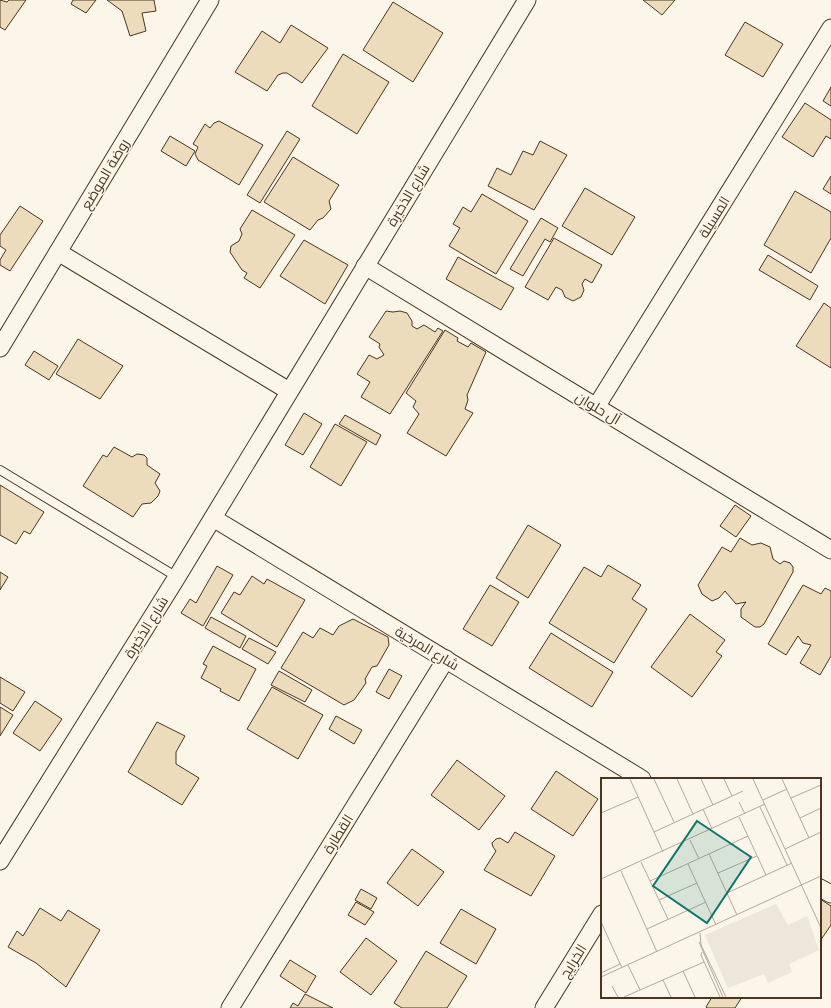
<svg xmlns="http://www.w3.org/2000/svg" width="831" height="1008" font-family="'Exo 2',Cairo,sans-serif">
	<style>
		.building { fill: #ecdcbc; stroke: #4a3520 }
		.lines { fill: none; stroke-linecap: round; stroke-linejoin: round }
		.lane-casing { stroke: #4a3520; stroke-width: 10 }
		.street-casing { stroke: #4a3520; stroke-width: 19 }
		.lane { stroke: #fbf6e9; stroke-width: 8 }
		.street { stroke: #fbf6e9; stroke-width: 17 }
		.labels { text-anchor: middle; stroke-width: 3; stroke-linejoin: round; paint-order: stroke }
		.street-label { font-size: 14px; fill: #4a3520; stroke: #fbf6e9 }
		.inset-road { fill: none; stroke: #b4a999; stroke-width: 1 }
		.view { fill: #0f766e; fill-opacity: 0.15; stroke: #0f766e; stroke-width: 2 }
		.inset-edge { fill: none; stroke: #4a3520; stroke-width: 2 }
	</style>
	<rect width="100%" height="100%" fill="#fbf6e9"/>
	<g class="building">
		<path d="M0,0l7,2 2,-2h17l-21,30 -5,-3z"/>
		<path d="M73,0h23l-10,13 -15,-9z"/>
		<path d="M107,0h47l2,11 -14,2 4,18 -16,5 -8,-25z"/>
		<path d="M643,0h32l-13,15z"/>
		<path d="M393,2l50,31 -30,49 -50,-32z"/>
		<path d="M745,22l38,22 -20,33 -38,-22z"/>
		<path d="M291,25l37,23 -26,35 -15,-10h-4l-5,2 -11,16 -32,-19 27,-41 18,12z"/>
		<path d="M343,54l46,28 -32,52 -45,-28z"/>
		<path d="M831,87v19l-8,-5z"/>
		<path d="M805,103l26,17v19l-5,-3 -13,21 -31,-20z"/>
		<path d="M219,121l44,24 -24,40 -41,-25 -3,-6 3,-7 -5,-3 12,-20 5,4 4,-5z"/>
		<path d="M287,131l13,8 -40,64 -13,-8z"/>
		<path d="M170,136l25,15 -9,15 -25,-15z"/>
		<path d="M540,141l27,14 -33,55 -46,-24 9,-18 14,7 12,-24 10,4z"/>
		<path d="M293,157l46,28 -10,16 2,8 -8,9 -5,2 -8,10 -46,-28z"/>
		<path d="M831,176v18l-8,-5z"/>
		<path d="M585,188l50,29 -23,38 -50,-29z"/>
		<path d="M795,191l36,21v26l-20,35 -47,-28z"/>
		<path d="M482,194l46,27 -32,53 -47,-28 11,-18 -7,-4 10,-17 8,5z"/>
		<path d="M20,206l23,15 -33,50 -10,-6v-5l6,-10 -6,-4v-11z"/>
		<path d="M252,210l43,25 -35,53 -16,-10 3,-5 -5,-3 -12,-18 1,-6 8,-5 3,-7 -2,-5z"/>
		<path d="M541,218l17,10 -8,14 -5,-3 -22,37 -13,-7z"/>
		<path d="M554,238l48,27 -10,18 -7,-4 -3,5 2,6 -3,7 -8,4 -8,-4 -3,-7 -6,-3 -8,13 -23,-13z"/>
		<path d="M304,240l44,25 -23,39 -45,-28z"/>
		<path d="M768,255l50,31 -8,14 -51,-30z"/>
		<path d="M458,257l56,31 -13,22 -55,-31z"/>
		<path d="M824,303l7,5v60l-35,-22z"/>
		<path d="M386,311l7,1 7,-1 7,2 5,8v5l5,3 7,-4 11,7 3,-4 5,3 -53,83 -29,-17 9,-15 -13,-8 12,-19 8,4 7,-4 -5,-8 1,-3 -11,-7z"/>
		<path d="M445,330l13,8 -1,3 11,6 3,-4 15,9 -19,43 1,5 -3,9 8,4 -27,43 -39,-23 12,-19 -6,-7 3,-6 -10,-8z"/>
		<path d="M78,339l45,27 -23,33 -44,-25z"/>
		<path d="M34,351l24,15 -9,14 -24,-15z"/>
		<path d="M304,413l18,11 -19,31 -18,-10z"/>
		<path d="M345,415l36,20 -5,10 -37,-21z"/>
		<path d="M335,424l32,18 -26,44 -31,-19z"/>
		<path d="M114,447l18,10 5,-3 7,1 3,3v7l13,9 -5,9 5,8 -2,5 -7,7 -9,1 -9,13 -50,-31 20,-31 4,2z"/>
		<path d="M0,485l44,27 -14,22 -6,-3 -8,13 -16,-9z"/>
		<path d="M735,505l16,11 -15,21 -16,-11z"/>
		<path d="M528,525l33,20 -33,53 -32,-20z"/>
		<path d="M740,538l12,7 9,-2 9,4 3,12 7,5 4,-3 6,2 3,4v5l-29,52 -4,3h-5l-14,-10v-8l5,-7 -10,2 -11,-13 -6,7 -7,3 -10,-7 -4,-9 24,-38 9,5z"/>
		<path d="M608,565l33,20 -9,14 15,10 -33,54 -65,-40 35,-56 17,10z"/>
		<path d="M217,566l16,9 -30,51 -22,-13 9,-14 6,4z"/>
		<path d="M0,572l8,5 -8,13z"/>
		<path d="M252,576l12,8 3,-5 38,21 -28,47 -56,-34 13,-21 6,3z"/>
		<path d="M490,585l29,17 -27,44 -29,-17z"/>
		<path d="M803,585l18,9 4,-6 6,3v65l-11,19 -20,-12 11,-18 -8,-2 -5,-7 -12,19 -18,-11z"/>
		<path d="M690,614l35,26 -9,12 6,4 -30,41 -41,-30z"/>
		<path d="M211,617l35,19 -6,12 -35,-20z"/>
		<path d="M353,619l35,18 1,8 -12,21 -5,1 -7,12 1,4 -12,17 -10,5 -63,-37 22,-36 10,6 7,-10 13,7 6,-9z"/>
		<path d="M551,633l62,39 -21,35 -63,-39z"/>
		<path d="M249,638l27,14 -8,12 -26,-15z"/>
		<path d="M213,646l43,23 -17,32 -19,-10 1,-2 -20,-11 6,-12 -4,-2z"/>
		<path d="M389,669l13,7 -13,23 -13,-7z"/>
		<path d="M279,671l33,19 -7,12 -34,-17z"/>
		<path d="M0,677l25,15 -12,19 -13,-8z"/>
		<path d="M272,687l51,28 -25,44 -51,-30z"/>
		<path d="M35,701l27,18 -22,32 -27,-18z"/>
		<path d="M0,707l13,8 -13,21z"/>
		<path d="M336,716l26,14 -8,14 -25,-15z"/>
		<path d="M157,722l28,14 -9,16v12l23,14 -17,27 -54,-33z"/>
		<path d="M457,760l48,36 -26,34 -48,-35z"/>
		<path d="M556,771l42,28 -25,37 -42,-27z"/>
		<path d="M515,832l40,24 -24,40 -47,-26 12,-19 -3,-4 -1,-4 4,-4 4,-1 8,5z"/>
		<path d="M412,849l32,23 -26,34 -31,-23z"/>
		<path d="M361,889l16,9 -6,11 -16,-9z"/>
		<path d="M820,899l11,7v19l-11,16z"/>
		<path d="M356,902l18,10 -9,13 -17,-10z"/>
		<path d="M40,908l21,13 7,-11 32,20 -34,57 -30,-24 -28,-16 9,-16 6,5z"/>
		<path d="M461,909l35,20 -20,35 -36,-21z"/>
		<path d="M366,938l31,23 -26,34 -31,-23z"/>
		<path d="M426,951l41,25 -20,32h-45l-8,-5z"/>
		<path d="M290,960l26,16 -10,17 -26,-17z"/>
		<path d="M305,994l28,14h-43l3,-5 5,3z"/>
		<path d="M712,997h30l-7,11h-28l-1,-1z"/>
	</g>
	<g class="lines">
		<g class="lane-casing">
			<path id="lane" d="M0,470l177,107"/>
		</g>
		<g class="street-casing">
			<g id="street">
				<path d="M58,252l231,139"/>
				<path d="M365,266l466,284"/>
				<path d="M0,348l210,-348"/>
				<path d="M596,407l235,-379"/>
				<path d="M213,518l429,261"/>
				<path d="M0,861l177,-284 350,-577"/>
				<path d="M820,888l11,6"/>
				<path d="M230,1008l216,-349"/>
				<path d="M544,1008l58,-94"/>
			</g>
		</g>
		<use href="#lane" class="lane"/>
		<use href="#street" class="street"/>
	</g>
	<g class="labels">
		<g class="street-label">
			<text transform="translate(105 174) rotate(-59)" y="5">روضة الموضع</text>
			<text transform="translate(408 195) rotate(-59)" y="5">شارع الذخيرة</text>
			<text transform="translate(714 217) rotate(-58)" y="5">المسيلة</text>
			<text transform="translate(598 408) rotate(31)" y="5">آل حلوان</text>
			<text transform="translate(146 627) rotate(-58)" y="5">شارع الذخيرة</text>
			<text transform="translate(427 648) rotate(31)" y="5">شارع المرخية</text>
			<text transform="translate(338 834) rotate(-58)" y="5">القطارة</text>
			<text transform="translate(573 961) rotate(-58)" y="5">الخرايج</text>
		</g>
	</g>
	<g transform="translate(601 778)">
		<rect width="220" height="220" fill="#fbf6e9"/>
		<path d="M175,126l12,21 19,-9 12,34 -30,14 3,8 -24,11 -4,-9 -36,14 -23,-53z" fill="#ede6d9"/>
		<path class="inset-road" d="M29,1l33,73M53,1l20,43M76,1l16,35M100,1l12,26M123,1l8,17M152,1l68,149M181,1l27,59M190,20l30,-13M162,22l24,-11M138,24l6,12M159,29l27,58M102,31l9,20M0,35l37,-16M138,39l27,58M199,40l21,-10M53,54l89,-41M89,62l9,19M184,71l36,-17M108,76l28,61M40,84l27,57M87,86l28,61M20,93l36,81M117,95l39,-17M0,101l164,-75M49,103l98,-45M126,115l65,-30M58,122l38,-17M0,144l21,46M46,151l59,-27M99,155l1,12 25,52M98,164l24,55M101,174l-1,3 19,42M27,187l12,25M82,193l12,26M0,195l19,-9M0,199l220,-101M62,202l8,17M11,208l6,11M23,219l80,-35"/>
		<path class="view" d="M96,43l54,36 -44,66 -54,-37z"/>
		<rect width="220" height="220" class="inset-edge"/>
	</g>
</svg>
